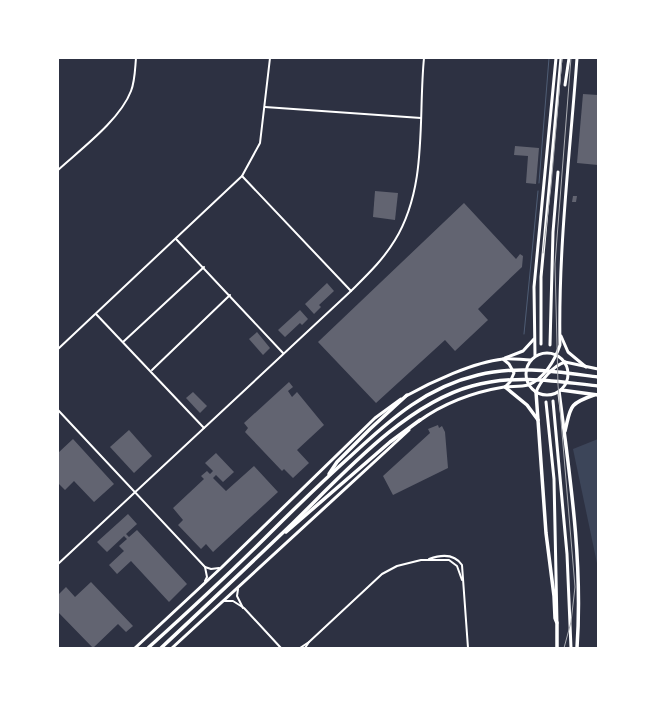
<svg xmlns="http://www.w3.org/2000/svg" width="656" height="706" font-family="Bitter,serif">
	<style>
		.green { fill: #3c4559 }
		.lines { fill: none; stroke-linecap: round; stroke-linejoin: round }
		.stream { stroke: #4f5d75; stroke-width: 1 }
		.building { fill: #626471 }
		.minor { stroke: #fff; stroke-width: 2 }
		.primary { stroke: #fff; stroke-width: 3 }
		.motorway { stroke: #fff; stroke-width: 3.5 }
		.rail { stroke: #abadb3; stroke-width: 1 }
	</style>
	<rect width="100%" height="100%" fill="#2d3142"/>
	<path class="green" d="M598,439v129l-25,-119z"/>
	<g class="lines">
		<g class="stream">
			<path d="M539,183l10,-125"/>
			<path d="M524,334l14,-143"/>
		</g>
	</g>
	<g class="building">
		<path d="M583,94l15,1v70l-21,-2z"/>
		<path d="M515,146l24,2 -3,36 -10,-1 2,-27 -14,-1z"/>
		<path d="M375,191l23,2 -3,27 -22,-3z"/>
		<path d="M573,196h4l-1,6h-4z"/>
		<path d="M464,203l52,56 4,-5 3,2 -1,11 -44,42 10,11 -33,31 -10,-11 -69,63 -58,-61z"/>
		<path d="M327,283l7,8 -15,14 2,2 -7,7 -9,-10z"/>
		<path d="M300,310l8,9 -6,6 -2,-2 -15,14 -7,-7z"/>
		<path d="M257,332l13,16 -7,7 -14,-16z"/>
		<path d="M289,382l4,5 -5,4 4,6 5,-5 27,33 -27,25 12,13 -16,15 -9,-9 -2,2 -37,-39 3,-4 -4,-5z"/>
		<path d="M193,392l14,14 -7,7 -14,-15z"/>
		<path d="M438,425l1,3 3,-2 3,6 3,36 -55,27 -10,-19 47,-43 -2,-4z"/>
		<path d="M129,430l23,26 -18,17 -24,-26z"/>
		<path d="M73,439l41,45 -20,18 -20,-21 -9,9 -7,-7v-30z"/>
		<path d="M216,453l18,19 -11,10 -7,-7 -3,3 13,13 28,-25 24,26 -65,60 -7,-8 -5,5 -23,-24 5,-5 -10,-12 31,-29 -3,-3 6,-5 3,3 3,-3 -8,-8z"/>
		<path d="M128,514l9,10 -11,10 3,3 8,-7 50,54 -18,18 -38,-41 -14,13 -8,-9 15,-14 -5,-5 8,-7 -3,-3 -17,16 -10,-10z"/>
		<path d="M91,582l42,44 -7,6 -8,-8 -25,24 -35,-36v-17l8,-8 9,10z"/>
	</g>
	<g class="lines">
		<g class="minor">
			<path d="M265,107l156,11"/>
			<path d="M58,170c23,-21 62,-50 73,-79 4,-10 4,-22 5,-33"/>
			<path d="M242,176l109,115"/>
			<path d="M176,239l107,114"/>
			<path d="M96,314l108,114"/>
			<path d="M123,342l81,-75"/>
			<path d="M58,349l184,-173 18,-33 10,-85"/>
			<path d="M152,370l78,-75"/>
			<path d="M58,410l147,157 2,10 -2,4"/>
			<path d="M429,559c11,-4 25,-6 33,6l6,83"/>
			<path d="M58,564l293,-273c16,-16 32,-31 44,-51 33,-54 23,-122 29,-182"/>
			<path d="M205,567l6,2 8,-1"/>
			<path d="M238,589l-1,7 6,12"/>
			<path d="M224,601h9l11,7 37,40"/>
			<path d="M300,648l9,-6"/>
			<path d="M305,648l4,-6 73,-68 15,-8 24,-6h28l8,6 5,14"/>
		</g>
		<g class="primary">
			<path d="M565,85l4,-27"/>
			<path d="M561,336l7,16 18,15"/>
			<path d="M541,344v-67l20,-219"/>
			<path d="M550,345l3,-113 5,-60"/>
			<circle cx="547" cy="374" r="21"/>
			<path d="M535,356l-1,-69 22,-229"/>
			<path d="M505,358l18,-7 11,-12"/>
			<path d="M503,359l6,5 5,9 -4,9 -5,5"/>
			<path d="M565,362l33,7"/>
			<path d="M536,392c5,-12 17,-26 29,-30"/>
			<path d="M406,396c25,-14 68,-34 97,-37 9,-1 19,1 28,1"/>
			<path d="M553,401l14,153 4,94"/>
			<path d="M546,402l8,77 3,144"/>
			<path d="M419,421c25,-18 55,-29 85,-34 7,-1 17,0 24,-2 16,-6 27,-25 32,-40 -2,-96 10,-191 17,-287"/>
			<path d="M135,648l87,-81 153,-149 26,-19"/>
			<path d="M172,648l237,-218"/>
		</g>
		<g class="motorway">
			<path d="M505,387l22,18 11,15"/>
			<path d="M561,390l37,5"/>
			<path d="M536,392l10,141 8,63 1,22 2,5v25"/>
			<path d="M559,392c11,85 24,170 18,256"/>
			<path d="M565,431c6,-24 3,-27 29,-36"/>
			<path d="M329,474l8,-12 33,-33 37,-34"/>
			<path d="M286,532l104,-90 30,-22"/>
			<path d="M148,648c41,-37 82,-75 121,-114 28,-28 56,-55 85,-81 38,-35 73,-66 124,-78 40,-10 80,-3 120,2"/>
			<path d="M161,648c44,-41 88,-83 132,-125 49,-48 112,-119 179,-137 42,-12 83,-5 126,0"/>
		</g>
		<g class="rail">
			<path d="M543,253l8,-67 11,-128"/>
			<path d="M564,648l7,-26 4,-35 -17,-202 -3,-121 16,-206"/>
		</g>
	</g>
	<rect width="656" height="706" fill="none" stroke="#ffffff" stroke-width="118"/>
</svg>
